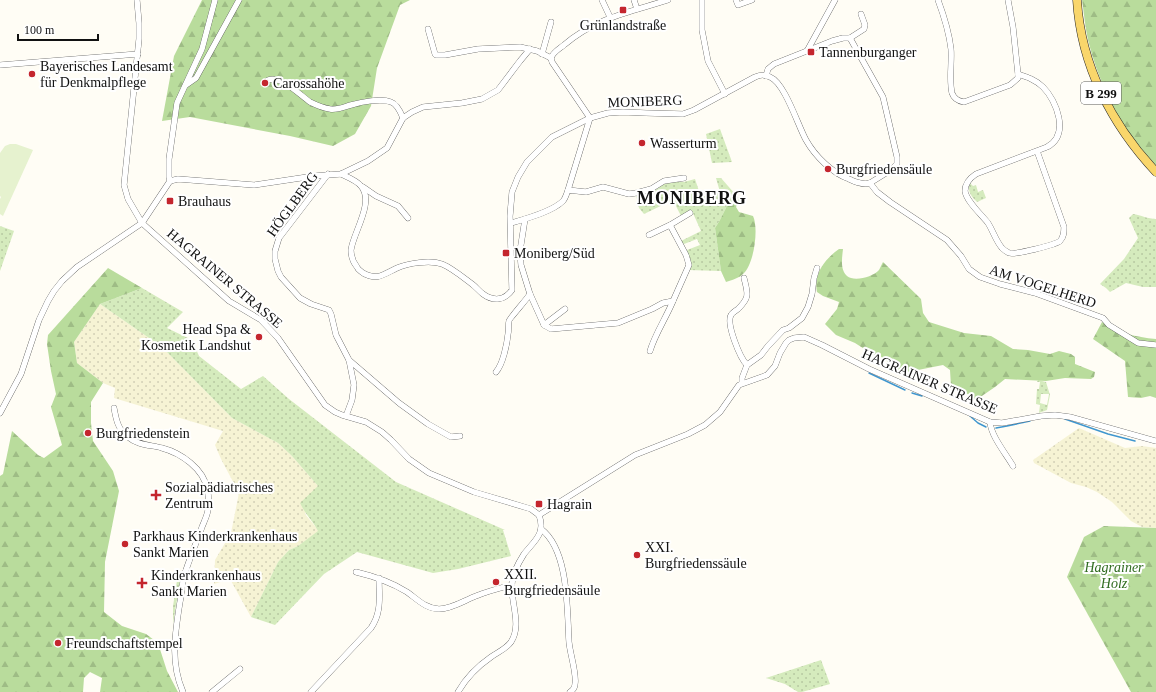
<svg xmlns="http://www.w3.org/2000/svg" width="1156" height="692" font-family="Georgia,serif">
	<style>
		.farmland { fill: url(#farmland-dots) }
		.green { fill: url(#green-dots); fill-rule: evenodd }
		.forest { fill: url(#forest-firs) }
		.pitch { fill: #e6f2cf }
		.lines { fill: none; stroke-linecap: round; stroke-linejoin: round }
		.stream { stroke: #3f96cf; stroke-width: 1.5 }
		.minor-casing { stroke: #444; stroke-width: 6 }
		.primary-casing { stroke: #222; stroke-width: 9 }
		.minor { stroke: #fff; stroke-width: 5.5 }
		.primary { stroke: #f9d66b; stroke-width: 8 }
		.poi-dot { fill: #c4262e; stroke: #fff; stroke-width: 1.5 }
		.labels { text-anchor: middle; stroke-width: 4; stroke-linejoin: round; paint-order: stroke }
		.shield { fill: #fff; stroke: #585858; stroke-width: 1 }
		.shield-label { font-size: 13px; font-weight: bold; fill: #111 }
		.poi-label { font-size: 14px; fill: #111; stroke: #fff; text-anchor: start }
		.street-label { font-size: 14px; fill: #111; stroke: #fff }
		.park-label { font-size: 14px; font-style: italic; fill: #2f6b1f; stroke: #fff }
		.district-label { font-size: 18px; font-weight: bold; letter-spacing: 1px; fill: #111; stroke: #fff }
	</style>
	<defs>
		<pattern id="farmland-dots" width="8" height="8" patternUnits="userSpaceOnUse"><rect width="8" height="8" fill="#f6f3d4"/><path d="M2 2h.1M6 6h.1" fill="none" stroke="#d2cfb5" stroke-width="1.8" stroke-linecap="round"/></pattern>
		<pattern id="green-dots" width="8" height="8" patternUnits="userSpaceOnUse"><rect width="8" height="8" fill="#d5ebbd"/><path d="M2 2h.1M6 6h.1" fill="none" stroke="#b6c8a1" stroke-width="1.8" stroke-linecap="round"/></pattern>
		<pattern id="forest-firs" width="22" height="20" patternUnits="userSpaceOnUse"><rect width="22" height="20" fill="#b9dc9c"/><path d="M5 1l3.5 6h-7zM16 11l3.5 6h-7z" fill="#9ebc85"/></pattern>
	</defs>
	<rect width="100%" height="100%" fill="#fffdf5"/>
	<g class="farmland">
		<path d="M100,304l62,43 70,71 46,25 14,13 26,30 -13,28 14,17 -21,15 -9,4 -11,12 -27,55 -21,-38 -16,5 1,-24 16,-27 8,-40 -18,-34 -6,-14 8,-14 -109,-33 1,-10 -12,-5 -26,-20 -3,-21z"/>
		<path d="M1079,428l46,20 17,-2 14,2v80l-14,-1 -11,-6 -19,-19 -15,-10 -11,-5 -15,-4 -37,-20 -1,-3z"/>
	</g>
	<g class="green">
		<path d="M720,129l12,33 -20,1 -6,-29z"/>
		<path d="M716,178h5l14,16c-9,10 -12,23 -20,34l6,43 -33,-1c5,-7 1,-12 -1,-20l13,-5 -3,-6 -13,5 -3,-3 20,-10 -9,-20 -11,5 -8,-16 -29,14 -5,-6 -3,-13 12,-2 9,-4 7,-5 7,-2h13l11,-3 6,18 19,-5z"/>
		<path d="M970,183l3,3 3,-1 2,7 5,-2 3,8 -9,4c-6,-6 -10,-11 -7,-19z"/>
		<path d="M1133,214c8,1 15,5 23,5v68h-13l-17,-4 -16,9 -4,-4 -6,-4 24,-25 14,-21 -9,-20z"/>
		<path d="M0,226l14,5 -14,40z"/>
		<path d="M142,288l41,24 -16,16 25,12 7,16 42,33 22,-13 26,23 107,83 109,48h-2l8,26 -53,13 -25,4 -76,-21 -33,22 -49,51 -24,-8 27,-55 11,-12 9,-4 20,-15c-5,-10 -13,-17 -18,-28l18,-17 -26,-30 -14,-13 -46,-25 -70,-71 -62,-43z"/>
		<path d="M1038,380l8,2 4,13 -3,15 -8,3 1,-8 -4,-1 1,-15h2l1,-7h-3zM1041,394h8l-2,11 -7,-2z"/>
		<path d="M180,573l1,2 -8,49v-18l5,-32z"/>
		<path d="M821,660l9,24 -28,8h-4l-13,-8 -19,-6z"/>
	</g>
	<g class="forest">
		<path d="M202,0h208l-10,5 -23,63 -6,38 -16,28 -22,12 -43,-10 -100,-19 -28,4 12,-65z"/>
		<path d="M1082,0h74v166c-6,-7 -12,-14 -18,-21 -24,-30 -41,-68 -50,-105 -3,-13 -4,-27 -6,-40z"/>
		<path d="M735,194l5,5 -4,8 3,5 14,4c6,12 1,49 -10,58 -4,4 -11,6 -17,8l-5,-11 -6,-43c8,-11 11,-24 20,-34z"/>
		<path d="M839,249h4c-1,9 -3,21 4,27 7,6 26,1 32,-6 1,-2 3,-6 4,-8l38,37 2,14 6,9 35,11 27,3 22,13 15,1 22,4 9,-3 12,3 4,3v7l20,8 -1,5 -3,2 -26,-1 -19,3 -41,-2 -10,8 -19,13 -10,-7 -15,-7 -1,-16 -7,-5 -35,7 -12,-3 -9,-8 -7,-5 -8,-2 -17,-11 -19,-8 -11,-11 12,-15 2,-7 -16,-6 -6,-4c-4,-18 8,-33 22,-43z"/>
		<path d="M108,268l34,20 -42,16 -26,38 3,21 26,20 -12,19v21l2,18 20,30 6,20 -14,71 -1,50 18,14 24,8 12,9 9,28 11,21h-78l2,-14 -12,-6 -6,6 -1,14h-83v-216l3,-2 9,-43 26,24 6,3 18,-13 -11,-38 5,-13 -5,-23 -4,-27 1,-9z"/>
		<path d="M1102,322c18,11 33,15 54,17v59l-6,-2 -9,2 -13,-1 -3,-36 -32,-22z"/>
		<path d="M1104,526l52,2v164h-25l-64,-115 17,-40z"/>
	</g>
	<path class="pitch" d="M10,144h6l17,6 -30,66 -3,-2v-15l1,-2 -1,-1v-43l5,-7z"/>
	<g class="lines">
		<g class="stream">
			<path d="M869,373l36,17"/>
			<path d="M912,393l10,3"/>
			<path d="M970,416l8,7 8,4"/>
			<path d="M1065,419l43,15 27,7"/>
			<path d="M996,428l11,-2 23,-5"/>
		</g>
		<g class="minor-casing">
			<g id="minor">
				<path d="M137,0l2,23v16l-15,146 4,14 14,24 87,78 32,19 17,18 47,67 10,7 7,3 24,7 16,10 9,8 18,19 20,14 45,19 57,17 8,6"/>
				<path d="M602,0l8,17"/>
				<path d="M634,0l3,9"/>
				<path d="M702,0v30l6,31 17,33"/>
				<path d="M736,0l2,5 14,-5"/>
				<path d="M938,0c6,16 11,32 13,49 1,13 -2,32 1,44 2,6 6,8 12,9l46,-17 8,-7v-4l-5,-47 -5,-27"/>
				<path d="M428,29l7,25 1,1h9l33,-6 42,-2 17,4 14,7"/>
				<path d="M850,38l14,-9 1,-4 -4,-11"/>
				<path d="M807,51l28,-51"/>
				<path d="M542,54l9,-32"/>
				<path d="M551,58l1,4 38,56 -22,72"/>
				<path d="M551,58c2,-6 8,-9 13,-13 31,-27 66,-33 104,-45"/>
				<path d="M0,65l138,-11"/>
				<path d="M1018,74c9,3 18,6 25,13 14,14 27,48 4,60l-71,27c-6,4 -11,9 -11,17 1,10 17,24 23,32 5,8 8,18 14,25 2,2 5,4 7,5 6,2 46,-8 51,-12 4,-4 4,-9 4,-14l-27,-76"/>
				<path d="M766,76l2,-7 6,-5 58,-23 11,-3h7l33,59 14,60v7l-6,6 -21,13"/>
				<path d="M268,80c13,-5 32,15 42,22 6,3 13,6 20,7 8,1 14,-2 21,-4 10,-3 30,-7 40,-3 6,2 10,11 12,16"/>
				<path d="M186,85l10,-7 43,-78"/>
				<path d="M328,174l-49,64 -4,13v8l3,12 3,6 19,21 11,6 18,6 2,4 5,21 13,25 5,25 -2,15 -6,16"/>
				<path d="M341,174c6,3 15,6 20,12 14,16 -8,47 -10,64 0,6 2,12 6,17 1,3 4,4 6,6 15,8 21,1 34,-5 11,-5 33,-8 45,-4 10,4 22,14 30,20 4,3 7,7 11,10 11,8 22,6 29,-4l-2,-74 2,-24 6,-15 9,-15 25,-25 38,-19 18,-5 15,-1 23,1 37,1 11,-4 61,-33c5,-2 9,-3 15,0 15,6 28,49 36,63 9,16 26,33 43,39 6,3 14,6 21,4"/>
				<path d="M170,181l8,-2 76,6 60,-9 27,-2 27,-13 19,-13 16,-30 9,-6 11,-5 39,-4 20,-4 16,-9 22,-29 10,-12"/>
				<path d="M870,183l7,9 13,10 57,38 14,16 8,13 11,8 20,7 35,9 68,25 6,7 29,18 18,2"/>
				<path d="M363,187l13,9 22,10 10,12"/>
				<path d="M525,219l-5,32 1,14 9,29 14,31 7,4 67,-6 34,-14 11,-6 10,-2 16,-36 -3,-10 -16,-30 20,-12"/>
				<path d="M511,223c14,-4 41,-11 52,-22 2,-2 4,-8 5,-11l18,2 17,-5 26,7 7,-1 15,-4 13,-8 20,-3"/>
				<path d="M649,235l21,-10"/>
				<path d="M744,278c4,16 6,19 -6,31 -3,2 -6,4 -7,6 -5,9 9,43 16,50"/>
				<path d="M544,325l21,-16"/>
				<path d="M650,351c5,-17 16,-33 23,-50"/>
				<path d="M349,360l50,43 29,21 23,13 9,-1"/>
				<path d="M496,372c7,-8 11,-28 12,-38 1,-4 0,-9 1,-13 0,-2 18,-22 21,-27"/>
				<path d="M742,383v-5l5,-13 14,-10 7,-9 15,-16 6,-2 13,-10 6,-11 4,-13 2,-16 3,-10"/>
				<path d="M114,408c2,11 4,22 14,29 9,8 23,8 34,11 19,5 42,21 45,41 2,7 2,14 1,21 -1,6 -4,12 -6,17 -5,14 -11,28 -16,43 -4,10 -4,22 -6,32 -5,31 -10,60 3,90"/>
				<path d="M0,413l21,-39 18,-54 9,-19 6,-10 8,-10 15,-14 65,-44 28,-42 -1,-4v-18l8,-56 25,-54 13,-49"/>
				<path d="M990,422c1,14 16,32 23,44"/>
				<path d="M539,515l96,-60 53,-21 17,-9 15,-13 19,-27 28,-10 8,-9 5,-13 6,-10 3,-3 5,-2 10,-1 18,8 47,24 121,53 12,1 39,-7 14,-1 15,2 86,24"/>
				<path d="M541,529c28,21 26,81 28,113 1,12 8,32 6,42 0,4 -2,6 -5,8"/>
				<path d="M356,572c17,4 35,10 51,20 10,7 19,17 32,17 13,0 26,-9 37,-13 12,-5 24,-8 36,-11"/>
				<path d="M212,692l28,-23"/>
				<path d="M311,692l60,-64c11,-16 8,-31 8,-50"/>
				<path d="M458,692c8,-14 20,-26 33,-35 7,-5 15,-8 20,-15 11,-17 0,-38 1,-57 0,-4 1,-8 2,-12 3,-7 6,-13 10,-19 10,-13 22,-20 15,-39"/>
			</g>
		</g>
		<g class="primary-casing">
			<path id="primary" d="M1077,0c4,66 35,125 79,172"/>
		</g>
		<use href="#minor" class="minor"/>
		<use href="#primary" class="primary"/>
	</g>
	<g class="poi-dot">
		<rect x="619" y="6" width="8" height="8" rx="2"/>
		<rect x="807" y="48" width="8" height="8" rx="2"/>
		<circle cx="32" cy="74" r="4"/>
		<circle cx="265" cy="83" r="4"/>
		<circle cx="642" cy="143" r="4"/>
		<circle cx="828" cy="169" r="4"/>
		<rect x="166" y="197" width="8" height="8" rx="2"/>
		<rect x="502" y="249" width="8" height="8" rx="2"/>
		<circle cx="259" cy="337" r="4"/>
		<circle cx="88" cy="433" r="4"/>
		<path d="M154 489h4v4h4v4h-4v4h-4v-4h-4v-4h4z"/>
		<rect x="535" y="500" width="8" height="8" rx="2"/>
		<circle cx="125" cy="544" r="4"/>
		<circle cx="637" cy="555" r="4"/>
		<circle cx="496" cy="582" r="4"/>
		<path d="M140 577h4v4h4v4h-4v4h-4v-4h-4v-4h4z"/>
		<circle cx="58" cy="643" r="4"/>
	</g>
	<g class="labels">
		<rect class="shield" x="1081" y="82" width="40" height="22" rx="3"/>
		<g class="shield-label">
			<text x="1101" y="98">B 299</text>
		</g>
		<g class="poi-label">
			<text x="623" y="30" text-anchor="middle">Grünlandstraße</text>
			<text x="819" y="57">Tannenburganger</text>
			<text x="40" y="71">Bayerisches Landesamt<tspan x="40" dy="16">für Denkmalpflege</tspan></text>
			<text x="273" y="88">Carossahöhe</text>
			<text x="650" y="148">Wasserturm</text>
			<text x="836" y="174">Burgfriedensäule</text>
			<text x="178" y="206">Brauhaus</text>
			<text x="514" y="258">Moniberg/Süd</text>
			<text x="251" y="334" text-anchor="end">Head Spa &amp;<tspan x="251" dy="16">Kosmetik Landshut</tspan></text>
			<text x="96" y="438">Burgfriedenstein</text>
			<text x="165" y="492">Sozialpädiatrisches<tspan x="165" dy="16">Zentrum</tspan></text>
			<text x="547" y="509">Hagrain</text>
			<text x="133" y="541">Parkhaus Kinderkrankenhaus<tspan x="133" dy="16">Sankt Marien</tspan></text>
			<text x="645" y="552">XXI.<tspan x="645" dy="16">Burgfriedenssäule</tspan></text>
			<text x="504" y="579">XXII.<tspan x="504" dy="16">Burgfriedensäule</tspan></text>
			<text x="151" y="580">Kinderkrankenhaus<tspan x="151" dy="16">Sankt Marien</tspan></text>
			<text x="66" y="648">Freundschaftstempel</text>
		</g>
		<g class="street-label">
			<text transform="translate(645 101) rotate(-2)" y="5">MONIBERG</text>
			<text transform="translate(292 204) rotate(-54)" y="5">HÖGLBERG</text>
			<text transform="translate(225 278) rotate(40)" y="5">HAGRAINER STRASSE</text>
			<text transform="translate(1043 286) rotate(18)" y="5">AM VOGELHERD</text>
			<text transform="translate(930 381) rotate(23)" y="5">HAGRAINER STRASSE</text>
		</g>
		<g class="park-label">
			<text x="1114" y="572">Hagrainer<tspan x="1114" dy="16">Holz</tspan></text>
		</g>
		<g class="district-label">
			<text x="692" y="204">MONIBERG</text>
		</g>
	</g>
	<path d="M18 34v6h80v-6" fill="none" stroke="#111111" stroke-width="2"/>
	<text x="24" y="34" font-size="12" fill="#111111" stroke="#ffffff" stroke-width="3" paint-order="stroke">100 m</text>
</svg>
